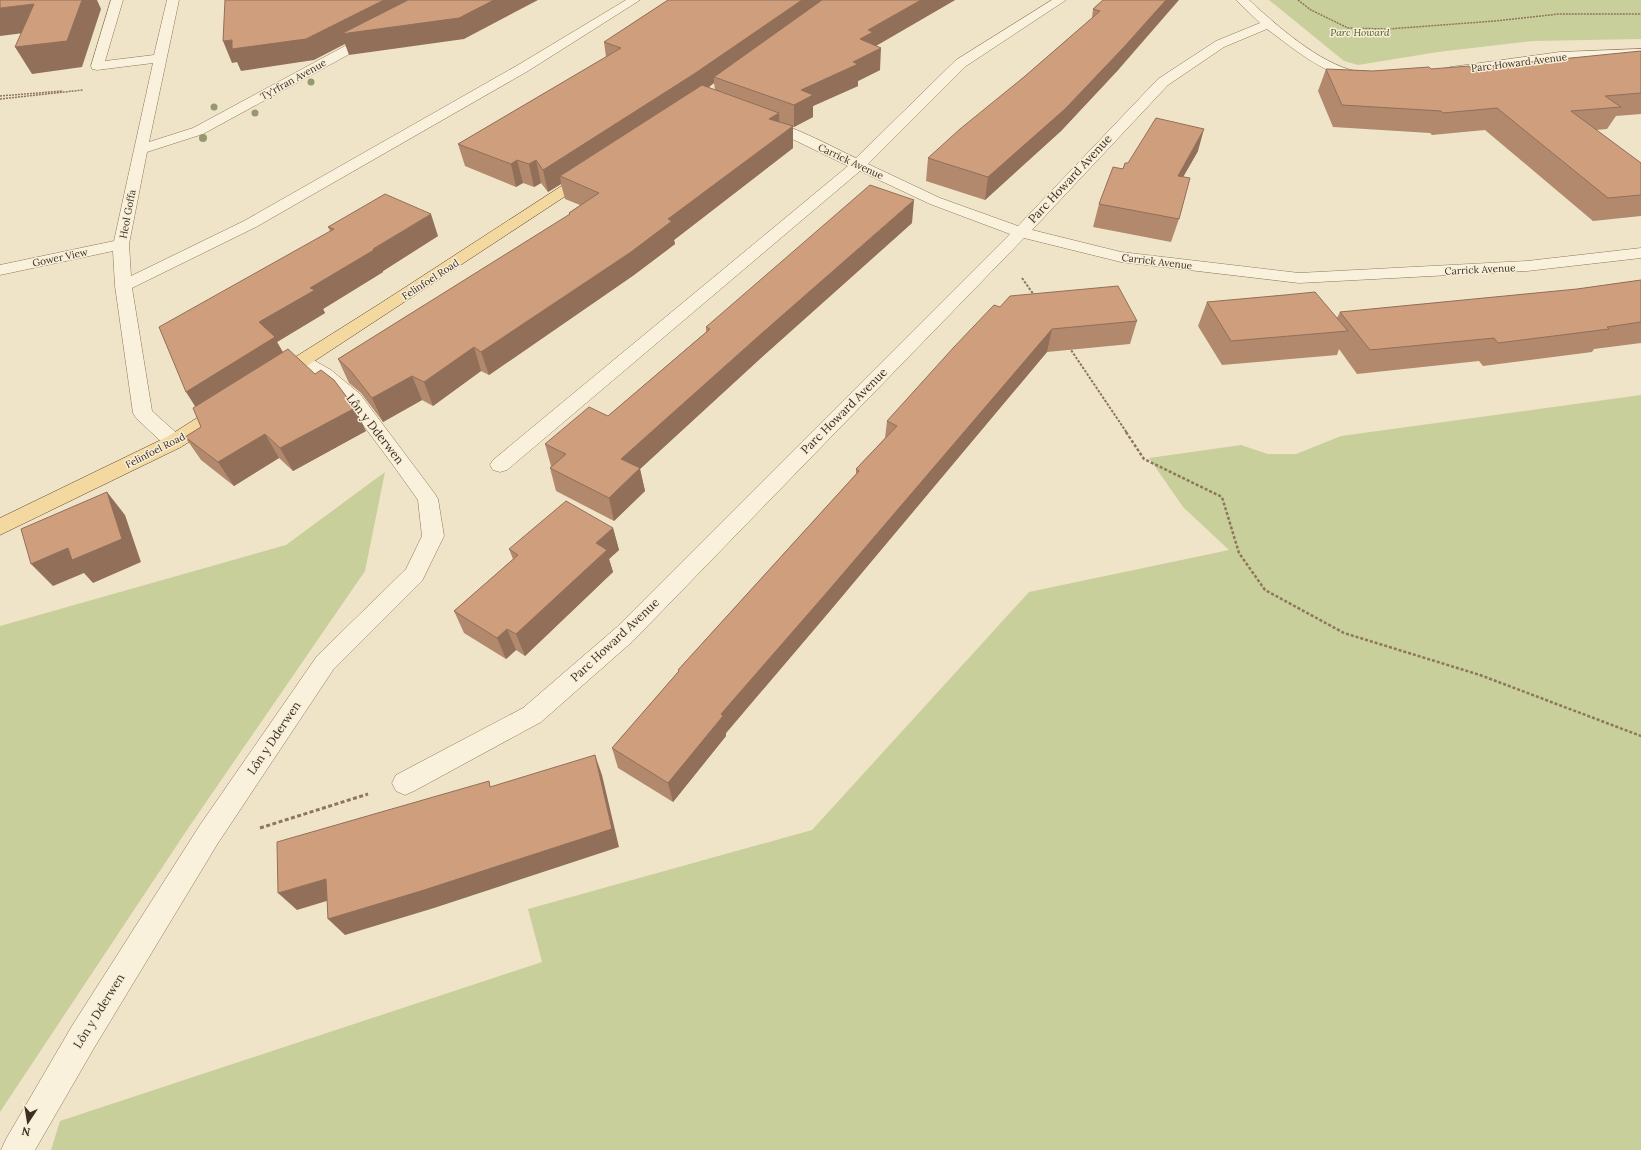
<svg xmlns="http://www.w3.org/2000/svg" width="1641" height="1150" font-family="Lora,serif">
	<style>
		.green { fill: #c9cf9b }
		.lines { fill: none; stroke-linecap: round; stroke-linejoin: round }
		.minor-casing { stroke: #8d765c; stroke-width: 1 }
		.major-casing { stroke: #5b4430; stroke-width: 1 }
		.path-far3 { stroke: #8d765c; stroke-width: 1.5; stroke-dasharray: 2 1; stroke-linecap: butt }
		.path-far2 { stroke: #8d765c; stroke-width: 2; stroke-dasharray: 2.5 1.5; stroke-linecap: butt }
		.path-far1 { stroke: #8d765c; stroke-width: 2.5; stroke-dasharray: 3 2; stroke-linecap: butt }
		.path { stroke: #8d765c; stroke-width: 3; stroke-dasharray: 4 2.5; stroke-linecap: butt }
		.minor { fill: #faf1dc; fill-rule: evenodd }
		.major { fill: #f3d9a0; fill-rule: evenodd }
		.tree { fill: #96986f }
		.wall { fill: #b2896c; fill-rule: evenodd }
		.shaded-wall { fill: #916f58 }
		.building { fill: #cf9f7d; stroke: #916f58 }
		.labels { text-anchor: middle; stroke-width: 3; stroke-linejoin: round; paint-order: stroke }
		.far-park-label { font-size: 10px; font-style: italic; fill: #4d5a26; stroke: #f7eed8 }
		.far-street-label { font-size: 10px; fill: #3d2e20; stroke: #f7eed8 }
		.street-label { font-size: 12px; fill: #3d2e20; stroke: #f7eed8 }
	</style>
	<rect width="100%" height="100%" fill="#f0e4c8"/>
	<g class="green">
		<path d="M1269,0h372v39l-108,2 -95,11 -80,13 -14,-4z"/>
		<path d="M1641,395v755h-1590l9,-29 482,-159 -14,-53 284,-79 217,-238 200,-42 -46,-43 -34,-49 92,-13 27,9h28l45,-18z"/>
		<path d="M385,472l-20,99 -176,256 -189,285v-486l286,-81z"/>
	</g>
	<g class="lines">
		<g class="minor-casing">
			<g id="minor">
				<path d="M111,0h12l-18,61 49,-6 13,-55h12l-30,142 44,-14 176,-95h8l2,3 -2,3 -174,95 -56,18 -18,92 2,32 113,-55 274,-156 108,-65h14l-112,71 -272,156 -124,61 20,123 29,26 3,5 -3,5 -7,2 -7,-2 -31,-29 -3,-5 -18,-127 -2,-35 -113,24v-10l114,-24 39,-178 -56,7 -5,-1 -1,-3z"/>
				<path d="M1052,0h14l-100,66 -98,98 72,34 78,28 140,-147 58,-38 44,-18 -24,-23h13c27,25 70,63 106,71 6,1 13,0 19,1l2,3 -2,3c-36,9 -80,-29 -107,-49l-43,18 -56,38 -136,145 89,22 178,21 228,-12 114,-13v10l-114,13 -228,12 -178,-21 -97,-24 -391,403 -92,81 -127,69 -9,4 -9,-4 -4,-8 4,-8 127,-67 94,-81 393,-393 -80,-30 -70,-33 -353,299 -7,2 -7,-2 -3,-5 3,-5 355,-294 -64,-31 -23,-8 -2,-3 2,-3c17,-4 77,29 95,37l100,-98z"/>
				<path d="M1641,49v8l-81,3 -109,15 -5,-1 -1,-3 1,-3 5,-1 109,-15z"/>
				<path d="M302,355l6,2 23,13 29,24 75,100 3,5 6,37 -22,45 -89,89 -115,173 -124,205 -59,102h-34l5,-11 66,-113 128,-201 117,-169 89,-87 16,-33 -4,-36 -25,-35 -47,-63 -29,-24 -21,-13 -3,-4 3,-4z"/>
			</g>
		</g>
		<g class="major-casing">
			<g id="major">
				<path d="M588,171l5,1 2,3 -2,3 -309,203 -7,2 -7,-2 -2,-4 2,-4 111,-70 202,-131z"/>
				<path d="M226,403l7,1 3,5 -3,5 -52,33 -181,88v-17l167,-81 52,-33z"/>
			</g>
		</g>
		<g class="path-far3">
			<path d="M1298,0l13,10 37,18 40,1 107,-8 64,-7h82"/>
			<path d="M0,96l63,-5"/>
			<path d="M0,99l83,-9"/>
		</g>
		<g class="path-far2">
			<path d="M1022,278l12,17"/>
			<path d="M1069,347l58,86"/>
		</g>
		<path class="path-far1" d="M1126,432l18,27 78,38 17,56 26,37 79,43 136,42 161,61"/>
		<path class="path" d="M260,828l108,-34"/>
		<use href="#minor" class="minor"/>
		<use href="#major" class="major"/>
	</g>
	<g class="tree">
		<circle cx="311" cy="82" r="3.5"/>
		<circle cx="214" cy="107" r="3.5"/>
		<circle cx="255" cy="113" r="3.5"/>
		<circle cx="203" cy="138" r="4"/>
	</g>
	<g class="wall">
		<path d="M668,0h287l-79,46 4,24 -22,11v5l-45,20v11l-19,10h-1v21l-119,92 1,4 -41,31 -145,100 -8,-4 -48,35 -11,-6 -39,22 -22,-29 -12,-10 -11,-24 231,-144v-2l11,-8 -15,-6 -4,-15 -13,8 -7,-9 -7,4 -11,-4 -7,4 -51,-21 -7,-22 148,-87 -2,-15zM714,83l1,7 -7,-2z"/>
		<path d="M1103,0l16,69 -58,62 -76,69 -59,-19 2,-23 96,-81 68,-59 1,-9z"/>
		<path d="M1641,51v63l-25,2 -9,13 -11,1 45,33v53l-48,5 -108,-91 -53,5 -2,-2 -97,-6 -15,-36 8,-22 47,2 98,-3z"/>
		<path d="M1198,151l-15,26 -4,42 -8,23 -78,-15 6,-23 24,-35 5,-6z"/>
		<path d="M912,223l-150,134 -122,112 5,22 -31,30 -58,-30 -6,-23 1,-2 -6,-22 63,-28 98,-84v-5z"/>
		<path d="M328,227l110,9 -55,35v1l-60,37 2,4 -48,29 6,10 83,79 -73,40 -14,-13 -45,28 -33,-26 -16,-23 16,-10 -5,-20 134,-176z"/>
		<path d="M1641,280v63l-47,6 -2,3 -109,14 -4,-5 -122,13 -18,-25 -2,6 -115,10 -24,-39 9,-24 78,-7 52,23 3,-6 237,-23z"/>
		<path d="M1000,307l137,14 -7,23 -83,8 -218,260 -103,121v3l-53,66 -55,-34 -6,-20 66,-76v-2l178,-196v-5l29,-31 2,-17z"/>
		<path d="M613,528l6,22 -10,9 4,13 -88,84 -9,-6 -10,9 -42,-26 -10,-22 59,-52 -4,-10z"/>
	</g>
	<g class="shaded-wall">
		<path d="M82,0h15l4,9 -19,58 -50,7 -17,-27z"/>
		<path d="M384,0h154l-74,39 -115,16 -4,-11 -31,16 -73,11 -4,-9 -5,1 -9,-22 9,-1z"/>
		<path d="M802,0h29l-117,77v6l-18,13 -136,80 1,8 -13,8 -5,-22z"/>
		<path d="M921,0h34l-83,48h9l-1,22 -22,11v5l-45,20v11l-19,10v-22l7,-15 52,-28 7,-23 8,-9z"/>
		<path d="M1166,0h13l-60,69 -58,62 -76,69 3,-23z"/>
		<path d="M34,4l14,26 -48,6v-28z"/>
		<path d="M779,113l1,22 -11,-16z"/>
		<path d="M793,126v22l-119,92 1,4 -41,31 -145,100 -8,-23 187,-133z"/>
		<path d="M1204,129l-6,22 -27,47 7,-22z"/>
		<path d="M517,160l6,23 -7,4 -5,-23z"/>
		<path d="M536,160l5,23 -7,4 -5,-23z"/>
		<path d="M914,200l-2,23 -150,134 -122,112 5,22 -31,30 -5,-23 12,-39 140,-125z"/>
		<path d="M431,214l7,22 -55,35v1l-60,37 2,4 -48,29 10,18 -87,54 -14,-22 73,-70 51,-34z"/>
		<path d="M1052,329l-5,23 -218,260 -103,121v3l-53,66 -5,-19 53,-69z"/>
		<path d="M474,347l7,24 -48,35 -9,-24z"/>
		<path d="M412,376l10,24 -39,22 -11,-24z"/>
		<path d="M355,408l11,23 -73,40 -13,-23z"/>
		<path d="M265,434l14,24 -45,28 -16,-24z"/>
		<path d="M107,492l18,23 16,47 -48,21 -9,-10 -31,13 -22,-22z"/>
		<path d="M613,528l6,22 -10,9 4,13 -88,84 -9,-22 80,-91z"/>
		<path d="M507,629l9,21 -10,9 -9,-21z"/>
		<path d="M595,755l7,20 17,72 -185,61 -89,27 -17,-16z"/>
		<path d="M326,879l17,17 -46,14 -19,-17z"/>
	</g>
	<g class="building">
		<path d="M0,0h82l-15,41 -52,6 19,-43 -34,4z"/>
		<path d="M225,0h159l-78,39 -74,10v-9l-9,1z"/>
		<path d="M408,0h86l-35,18 -118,16z"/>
		<path d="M668,0h134l-108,74 -151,96 -7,-10 -7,4 -12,-4 -6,4 -53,-20 163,-96 -17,-6z"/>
		<path d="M822,0h99l-53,30 5,2 -13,7 21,9 -28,14 5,2 -57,26 12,5 -19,10 -80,-28z"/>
		<path d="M1103,0h63l-42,47 -59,62 -77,68 -60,-19 32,-29 64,-52 76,-66 -7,-2z"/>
		<path d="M1641,51v42l-36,3 16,11 -50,4 70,52v32l-33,3 -111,-90 -54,5 -2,-2 -99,-6 -16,-36 47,2 56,-4 2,2 38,-3 2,2z"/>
		<path d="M702,85l77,28 -10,6 24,7 -125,93 4,2 -41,31 -150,100 -7,-5 -50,35 -12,-6 -40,22 -22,-28 -12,-11 232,-145 -1,-1 30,-20 -39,-17z"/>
		<path d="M1156,118l48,11 -26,47 12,2 -11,41 -80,-15 14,-37 10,2 2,-6h3z"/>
		<path d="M870,185l44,15 -153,134 -140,125 19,9 -31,30 -59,-30 16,-14 -21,-10 44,-37 19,9 102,-87 -4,-2z"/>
		<path d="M385,194l46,20 -58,35 1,1 -64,38 5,2 -56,32 16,15 -89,55 -27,-65 175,-98 -6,-2z"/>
		<path d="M1641,280v42l-34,5 2,2 -111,14 -4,-5 -124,12 -30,-38 237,-23z"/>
		<path d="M1118,286l19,35 -85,8 -223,261 -108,124 2,2 -55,67 -56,-35 67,-77 -1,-1 181,-199 -3,-2 41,-43 -10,-5 67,-74 40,-42 6,2 10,-11z"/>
		<path d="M1315,292l33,39 -117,10 -24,-39 78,-7z"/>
		<path d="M288,349l27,25 6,-4 13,10 21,28 -75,40 -15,-14 -47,28 -33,-25 16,-10 -8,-19z"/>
		<path d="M107,492l15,47 -50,21 -4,-12 -37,16 -10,-35z"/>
		<path d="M566,501l47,27 -17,15 11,7 -91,84 -9,-5 -10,9 -43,-27 64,-56 -9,-6z"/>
		<path d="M595,755l17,74 -191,62 -93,28 -2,-40 -48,14 -1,-51 212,-61 1,6z"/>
	</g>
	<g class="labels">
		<g class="far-park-label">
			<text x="1360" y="36">Parc Howard</text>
		</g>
		<g class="far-street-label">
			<text transform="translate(1519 62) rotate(-7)" y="4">Parc Howard Avenue</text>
			<text transform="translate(293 79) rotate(-29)" y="4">Ty'rfran Avenue</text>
			<text transform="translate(851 161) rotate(25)" y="4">Carrick Avenue</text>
			<text transform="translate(127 214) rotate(-79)" y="4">Heol Goffa</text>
			<text transform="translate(60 257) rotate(-12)" y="4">Gower View</text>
			<text transform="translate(1157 261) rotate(7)" y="4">Carrick Avenue</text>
			<text transform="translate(1480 269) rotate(-3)" y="4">Carrick Avenue</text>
			<text transform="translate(430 279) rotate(-33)" y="4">Felinfoel Road</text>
			<text transform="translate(155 450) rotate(-27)" y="4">Felinfoel Road</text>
		</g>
		<g class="street-label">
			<text transform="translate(1070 179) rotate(-47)" y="4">Parc Howard Avenue</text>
			<text transform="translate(844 411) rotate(-45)" y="4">Parc Howard Avenue</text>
			<text transform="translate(375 429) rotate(52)" y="4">Lôn y Dderwen</text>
			<text transform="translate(615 640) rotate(-43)" y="4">Parc Howard Avenue</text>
			<text transform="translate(274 738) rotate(-56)" y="4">Lôn y Dderwen</text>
			<text transform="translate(99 1011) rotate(-58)" y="4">Lôn y Dderwen</text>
		</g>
	</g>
	<g transform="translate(28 1122) rotate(192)" stroke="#f7eed8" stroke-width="3" paint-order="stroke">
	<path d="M0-3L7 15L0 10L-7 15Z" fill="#3d2e20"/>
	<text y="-6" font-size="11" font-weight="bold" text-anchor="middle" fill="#3d2e20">N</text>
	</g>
</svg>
